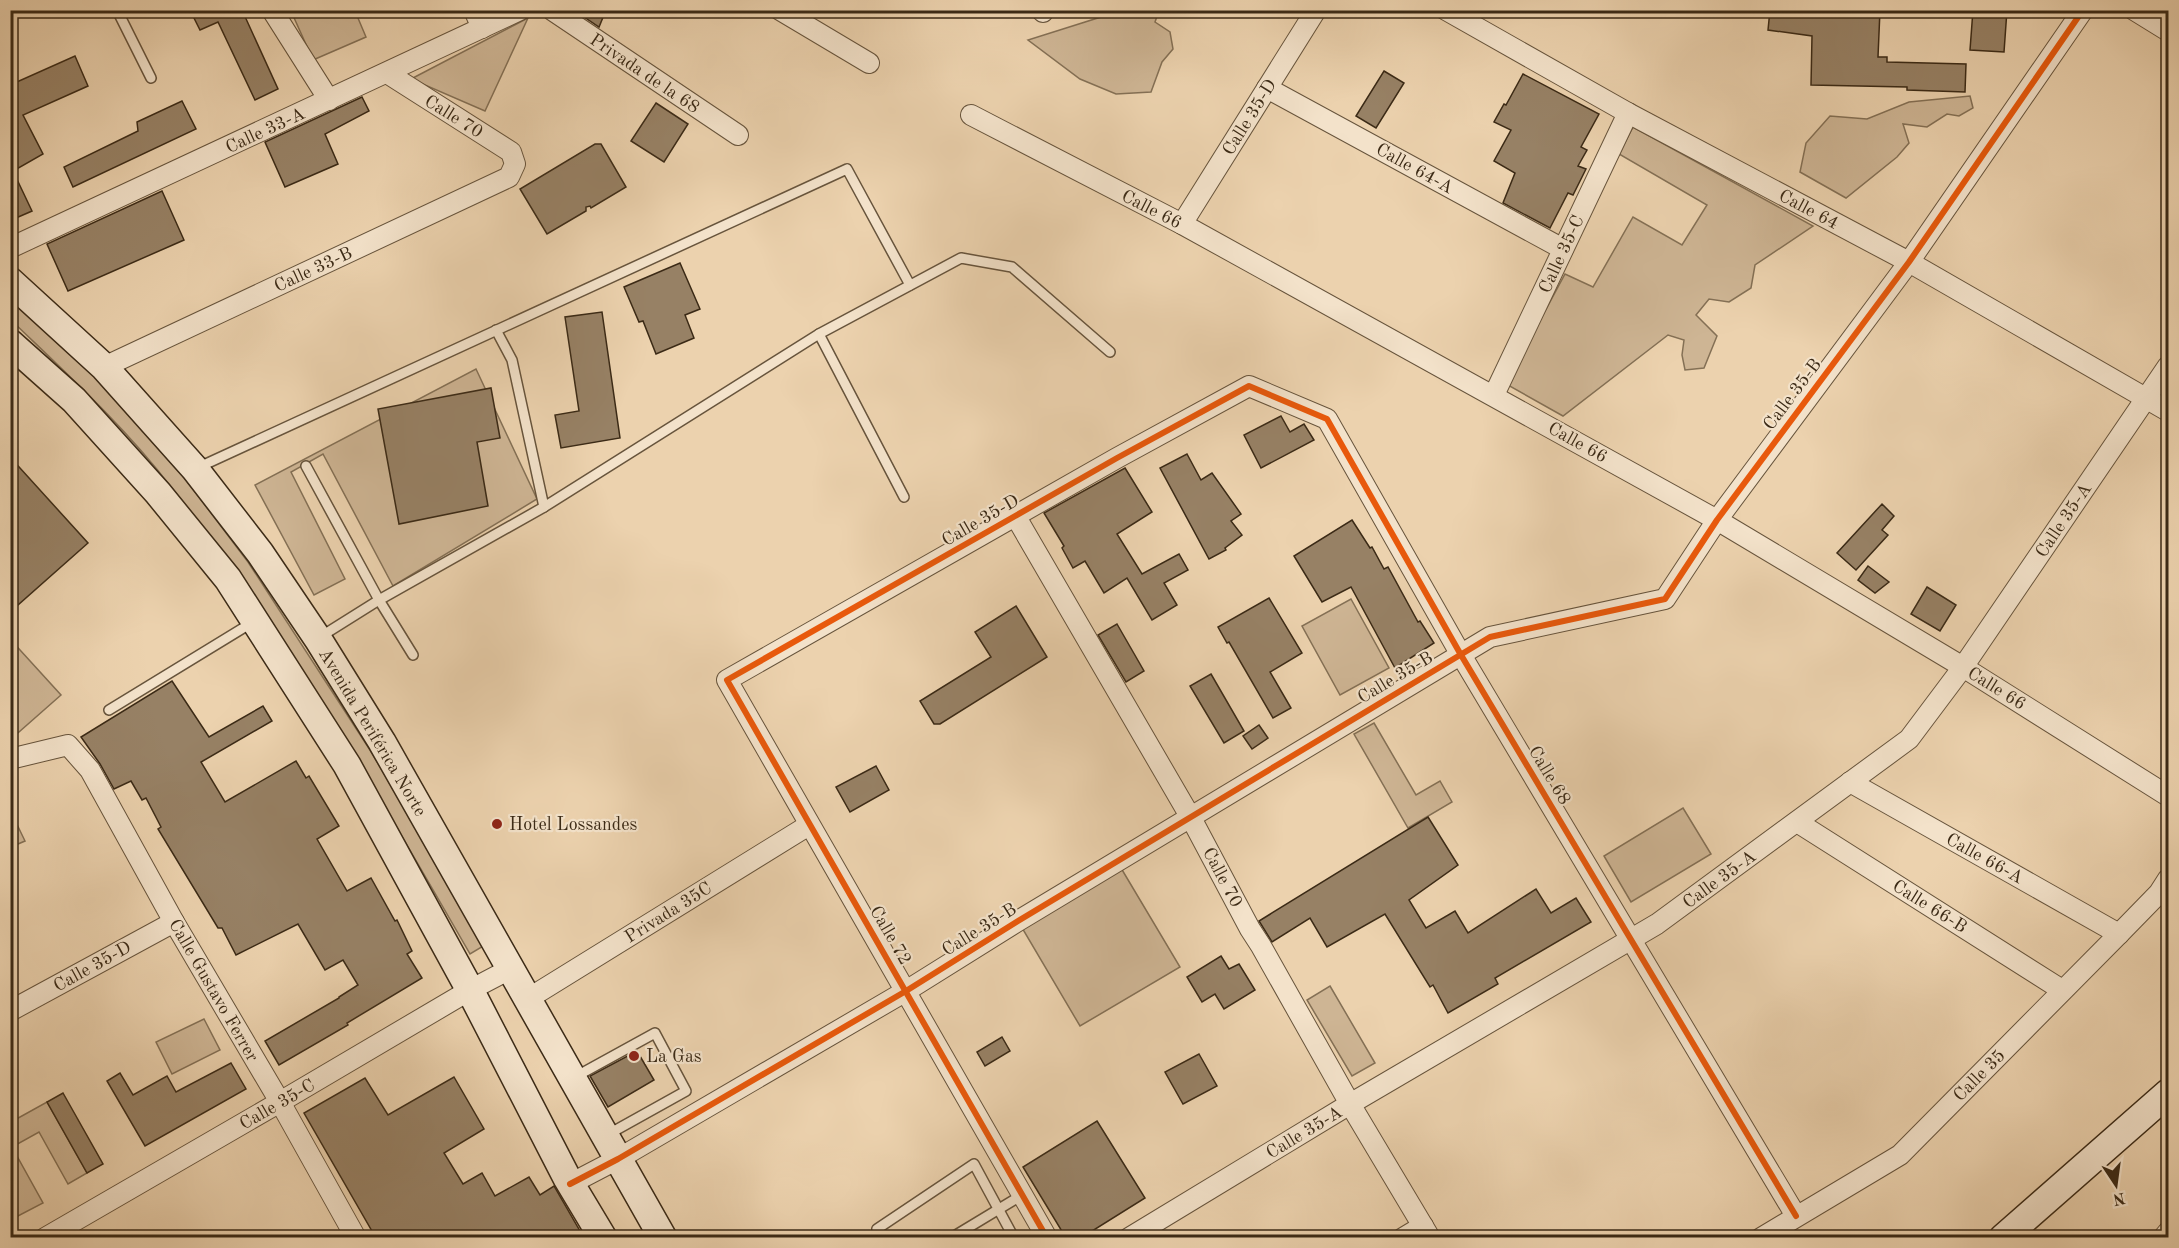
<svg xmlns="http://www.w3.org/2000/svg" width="2179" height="1248" font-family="'Old Standard TT',serif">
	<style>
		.green { fill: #ceb594; stroke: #847055; stroke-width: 1.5 }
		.building { fill: #978165; stroke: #3b2a16; stroke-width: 1.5 }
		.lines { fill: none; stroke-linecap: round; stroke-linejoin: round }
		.lane-casing { stroke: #67543c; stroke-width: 12 }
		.street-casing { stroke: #67543c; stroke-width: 22 }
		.secondary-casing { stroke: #3b2a16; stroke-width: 30 }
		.lane { stroke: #f3e2ca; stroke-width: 9 }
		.street { stroke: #f3e2ca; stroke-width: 20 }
		.secondary { stroke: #f3e2ca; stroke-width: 27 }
		.cycleway-casing { stroke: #f3e2ca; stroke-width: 10 }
		.cycleway { stroke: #e8590c; stroke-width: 6 }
		.poi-dot { fill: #8f2418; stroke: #f3e2ca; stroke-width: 2 }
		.labels { text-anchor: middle; stroke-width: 4.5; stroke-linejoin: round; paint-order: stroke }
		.street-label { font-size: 18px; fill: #3b2a16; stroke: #f3e2ca }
		.poi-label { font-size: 18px; fill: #3b2a16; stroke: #f3e2ca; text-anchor: start }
	</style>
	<rect width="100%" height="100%" fill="#ecd2ae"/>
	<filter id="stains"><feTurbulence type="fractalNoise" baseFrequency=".00333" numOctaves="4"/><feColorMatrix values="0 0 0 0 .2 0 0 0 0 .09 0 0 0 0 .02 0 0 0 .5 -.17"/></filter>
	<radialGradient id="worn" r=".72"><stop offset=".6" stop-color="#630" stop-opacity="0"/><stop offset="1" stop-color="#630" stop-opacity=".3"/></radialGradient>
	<g class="green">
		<path d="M291,11h64l11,26 -53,23z"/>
		<path d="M1108,11h51l-4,11 15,10 3,17 -11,13 -11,30 -35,2 -36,-15 -52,-39 76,-24z"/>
		<path d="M528,18l-43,93 -74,-32z"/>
		<path d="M1970,96l3,12 -14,8 -12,-2 -20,13 -24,-3 6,19 -12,14 -51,41 -46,-26 6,-29 24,-27 37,3 42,-17z"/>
		<path d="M1633,127l180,99 -58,39 -4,23 -22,14 -20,-3 -13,16 21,21 -13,32 -19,2 -3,-15 2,-15 -16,-5 -105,81 -57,-32 59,-110 28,13 40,-70 49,28 25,-40 -88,-51z"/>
		<path d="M10,296l87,82 86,98 65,86 122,188 115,195 -15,9c-92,-160 -184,-321 -299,-467 -47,-61 -105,-114 -160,-167z"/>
		<path d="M476,369l61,130 -144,87 -70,-132 -32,18 54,107 -31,16 -59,-110z"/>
		<path d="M1351,599l38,69 -49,27 -38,-69z"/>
		<path d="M10,639l51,56 -50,44h-1z"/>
		<path d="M1374,723l42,72 24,-14 12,21 -44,26 -54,-94z"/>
		<path d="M1683,808l28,46 -80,48 -27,-46z"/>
		<path d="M11,812l14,29 -14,6h-1z"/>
		<path d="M1118,863l62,104 -100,59 -62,-105z"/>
		<path d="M1330,986l45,77 -23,13 -45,-76z"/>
		<path d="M204,1019l16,31 -48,24 -16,-32z"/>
		<path d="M47,1102l40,71 -19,11 -29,-52 -27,15 31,56 -25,13 -7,-13v-81z"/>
	</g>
	<g class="building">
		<path d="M190,10h52l36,79 -23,11 -37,-78 -18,8z"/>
		<path d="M574,10h32l-7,17z"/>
		<path d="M1770,10h110l-2,47h9v5l79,2 -1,28 -58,-2v-3l-96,-2 1,-49 -44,-6z"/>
		<path d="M1973,10h34l-3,42 -34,-2z"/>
		<path d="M75,56l13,30 -65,29 20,39 -30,17 19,40 -16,7 -6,-12v-121z"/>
		<path d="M1384,71l20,12 -28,45 -20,-12z"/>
		<path d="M1523,74l76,40 -18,33 6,3 -9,16 8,3 -13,26 -5,-2 -18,35 -47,-25 12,-30 -21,-12 17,-31 -17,-8 10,-18 2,1z"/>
		<path d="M362,97l7,14 -44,23 13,30 -53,23 -20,-45z"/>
		<path d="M182,101l14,28 -123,58 -9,-20 74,-36 -1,-9z"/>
		<path d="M656,103l32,21 -24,38 -33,-21z"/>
		<path d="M595,144h6l25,43 -35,21 -1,-2 -4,1v4l-39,23 -27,-45z"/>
		<path d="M162,191l22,49 -116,51 -21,-47z"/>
		<path d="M680,263l20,46 -15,6 9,23 -38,16 -13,-33 -4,1 -15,-35z"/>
		<path d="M602,312l18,126 -59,10 -6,-33 24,-4 -14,-94z"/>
		<path d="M491,388l9,50 -23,4 11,64 -89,18 -21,-115z"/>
		<path d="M1281,416l9,16 14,-8 10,16 -53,28 -17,-33z"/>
		<path d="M1187,454l14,26 11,-7 29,41 -10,7 11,14 -17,13 1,2 -17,9 -49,-91z"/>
		<path d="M10,457l78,86 -78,69z"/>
		<path d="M1125,468l27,44 -35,22 25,40 37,-20 9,16 -24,13 13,22 -25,15 -25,-42 -23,15 -19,-32 -12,7 -11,-20 2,-2 -20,-33z"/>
		<path d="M1882,504l12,12 -12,14 6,5 -32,35 -19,-17z"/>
		<path d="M1352,520l18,28 2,-1 12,22 4,-2 30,55 2,-1 14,22 -39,25 -44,-81 -29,15 -28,-46z"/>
		<path d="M1868,566l21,16 -14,11 -17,-13z"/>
		<path d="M1927,587l29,18 -16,26 -29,-17z"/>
		<path d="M1269,598l33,55 -32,19 21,36 -18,10 -44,-76 -2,1 -9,-16z"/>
		<path d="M1016,606l31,51 -107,67h-6l-14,-23 71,-44 -16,-25z"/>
		<path d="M1117,624l27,47 -18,11 -28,-47z"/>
		<path d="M1211,674l33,57 -20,12 -34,-57z"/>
		<path d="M172,681l37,56 54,-31 9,15 -71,41 24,40 71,-41 10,17 3,-2 30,50 -22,13 30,52 24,-13 24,43 2,-1 15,31 -5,3 15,24 -75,45 1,2 -69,40 -14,-24 74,-43v-1l19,-12 -15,-25 -18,10 -27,-46 -62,31 -14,-27h-4l-60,-99 3,-2 -15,-29 -4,2 -11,-19 -17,8 -14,-25 -19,-27z"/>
		<path d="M1259,725l9,13 -16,11 -9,-13z"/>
		<path d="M876,766l13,24 -39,22 -14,-25z"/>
		<path d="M1428,817l30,48 -49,35 17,28 29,-17 13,22 68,-44 15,24 25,-15 15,24 -96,56 3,6 -50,29 -15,-28 -3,2 -45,-73 -58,33 -17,-29 -38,24 -13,-21z"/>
		<path d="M1221,956l8,13 10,-5 16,26 -31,19 -9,-15 -13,8 -15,-25z"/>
		<path d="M1002,1037l8,14 -25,15 -8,-14z"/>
		<path d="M637,1051l17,29 -46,27 -18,-31z"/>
		<path d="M1199,1054l18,32 -34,18 -18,-32z"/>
		<path d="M231,1063l15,26 -101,57 -38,-65 13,-8 13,22 34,-19 9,16z"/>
		<path d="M454,1077l30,52 -40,24 19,31 19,-11 13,23 34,-19 11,18 14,-9 30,52h-208l-72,-125 61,-35 23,37z"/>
		<path d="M63,1093l40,71 -16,9 -40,-71z"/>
		<path d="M1097,1121l48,77 -64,40h-15l-43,-71z"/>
	</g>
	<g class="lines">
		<g class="lane-casing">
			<g id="lane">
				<path d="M117,10l34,68"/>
				<path d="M496,330l16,30 32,147"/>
				<path d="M819,334l85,163"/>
				<path d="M306,466l73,134 34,55"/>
				<path d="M197,468l650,-299 63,116"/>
				<path d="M320,637l59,-37 165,-93 275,-173 142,-76 51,9 98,85"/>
				<path d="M109,710l144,-88"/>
				<path d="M575,1077l80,-44 31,58 -79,44"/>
				<path d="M882,1238l-5,-9 97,-65 40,74"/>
				<path d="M951,1238l71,-43"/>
			</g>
		</g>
		<g class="street-casing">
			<g id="street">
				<path d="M272,10l57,90"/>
				<path d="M474,10l8,18"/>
				<path d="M552,10l186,125"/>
				<path d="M780,10l89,53"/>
				<path d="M1041,10l2,2"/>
				<path d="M1446,10l182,103 281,149 259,149"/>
				<path d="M2134,10l34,21"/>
				<path d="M1267,88l296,161"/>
				<path d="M971,115l211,109 535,296 246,147 205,129"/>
				<path d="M1182,224l134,-214"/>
				<path d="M10,248l510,-238"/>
				<path d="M104,367l405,-190 6,-13 -4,-12 -124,-79"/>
				<path d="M1494,395l134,-282"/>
				<path d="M1016,517l175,301 59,111 11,17 89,158 80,134"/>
				<path d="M10,759l58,-14 22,25 84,152 106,180 76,136"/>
				<path d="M1850,782l269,152"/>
				<path d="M1797,822l265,168"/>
				<path d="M526,1000l283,-175"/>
				<path d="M10,1011l164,-89"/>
				<path d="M570,1184l48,-25 288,-168 112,-70 472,-284 175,-38 52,-79 192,-258 174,-252"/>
				<path d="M45,1238l235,-136 190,-112 40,-21"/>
				<path d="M1047,1238l-320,-558 390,-222 132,-72 78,33 134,236 335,561"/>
				<path d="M1129,1238l221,-134 307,-180 252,-185 54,-72 205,-301"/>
				<path d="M1403,1238l20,-12"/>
				<path d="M1761,1238l139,-83 219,-221 40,-41 9,-14"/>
				<path d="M2163,1238l5,-6"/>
			</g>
		</g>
		<g class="secondary-casing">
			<g id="secondary">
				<path d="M10,281l94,86 91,102 65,84 58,86 64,103 281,496"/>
				<path d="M10,343l64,57 84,93 70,86 119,186 123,225 97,188 36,60"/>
				<path d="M2003,1238l165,-145"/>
			</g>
		</g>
		<use href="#lane" class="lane"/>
		<use href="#street" class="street"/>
		<use href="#secondary" class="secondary"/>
		<g class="cycleway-casing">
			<g id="cycleway">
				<path d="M570,1184l48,-25 288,-168 112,-70 472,-284 175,-38 52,-79 192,-258 174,-252"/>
				<path d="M1047,1238l-320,-558 390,-222 132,-72 78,33 134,236 335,561"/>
			</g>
		</g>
		<use href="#cycleway" class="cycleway"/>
	</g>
	<g class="poi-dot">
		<circle cx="497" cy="824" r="6"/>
		<circle cx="634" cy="1056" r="6"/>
	</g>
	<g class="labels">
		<g class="street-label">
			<text transform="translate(645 73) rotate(34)" y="6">Privada de la 68</text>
			<text transform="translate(454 116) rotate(32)" y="6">Calle 70</text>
			<text transform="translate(1249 117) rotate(-58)" y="6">Calle 35-D</text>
			<text transform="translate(265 130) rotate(-25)" y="6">Calle 33-A</text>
			<text transform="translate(1415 168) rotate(29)" y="6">Calle 64-A</text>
			<text transform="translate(1152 209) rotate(27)" y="6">Calle 66</text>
			<text transform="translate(1809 209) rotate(28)" y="6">Calle 64</text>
			<text transform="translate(1561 254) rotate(-65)" y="6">Calle 35-C</text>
			<text transform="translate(313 269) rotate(-25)" y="6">Calle 33-B</text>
			<text transform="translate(1792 394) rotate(-53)" y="6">Calle 35-B</text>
			<text transform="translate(1578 442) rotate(29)" y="6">Calle 66</text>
			<text transform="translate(980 520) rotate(-30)" y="6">Calle 35-D</text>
			<text transform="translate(2063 520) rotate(-56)" y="6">Calle 35-A</text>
			<text transform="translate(1395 677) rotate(-31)" y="6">Calle 35-B</text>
			<text transform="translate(1997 688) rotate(32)" y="6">Calle 66</text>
			<text transform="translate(373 732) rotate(59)" y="6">Avenida Periférica Norte</text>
			<text transform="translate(1550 775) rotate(59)" y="6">Calle 68</text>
			<text transform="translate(1985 858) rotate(29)" y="6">Calle 66-A</text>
			<text transform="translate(1223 877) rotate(62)" y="6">Calle 70</text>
			<text transform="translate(1719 879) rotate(-36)" y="6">Calle 35-A</text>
			<text transform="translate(1930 906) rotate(32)" y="6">Calle 66-B</text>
			<text transform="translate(668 912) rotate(-32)" y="6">Privada 35C</text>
			<text transform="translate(979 929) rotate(-32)" y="6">Calle 35-B</text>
			<text transform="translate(891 935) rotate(60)" y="6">Calle 72</text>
			<text transform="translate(92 966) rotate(-29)" y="6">Calle 35-D</text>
			<text transform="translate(214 990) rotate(60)" y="6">Calle Gustavo Ferrer</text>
			<text transform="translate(1979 1075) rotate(-45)" y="6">Calle 35</text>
			<text transform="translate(277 1104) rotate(-30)" y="6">Calle 35-C</text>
			<text transform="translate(1304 1132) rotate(-31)" y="6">Calle 35-A</text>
		</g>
		<g class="poi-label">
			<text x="509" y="830">Hotel Lossandes</text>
			<text x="646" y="1062">La Gas</text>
		</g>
	</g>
	<rect width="2179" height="1248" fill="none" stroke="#ecd2ae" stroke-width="36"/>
	<rect x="12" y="12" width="2155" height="1224" fill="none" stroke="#3b2a16" stroke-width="3"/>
	<rect x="18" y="18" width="2143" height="1212" fill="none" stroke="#3b2a16" stroke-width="1.5"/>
	<g transform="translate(2116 1185) rotate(167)" stroke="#f3e2ca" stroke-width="4.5" paint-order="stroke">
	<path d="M0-4.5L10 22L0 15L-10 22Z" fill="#3b2a16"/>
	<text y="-9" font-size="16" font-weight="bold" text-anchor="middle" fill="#3b2a16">N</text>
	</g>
	<rect width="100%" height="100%" filter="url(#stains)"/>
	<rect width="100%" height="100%" fill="url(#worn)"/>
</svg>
